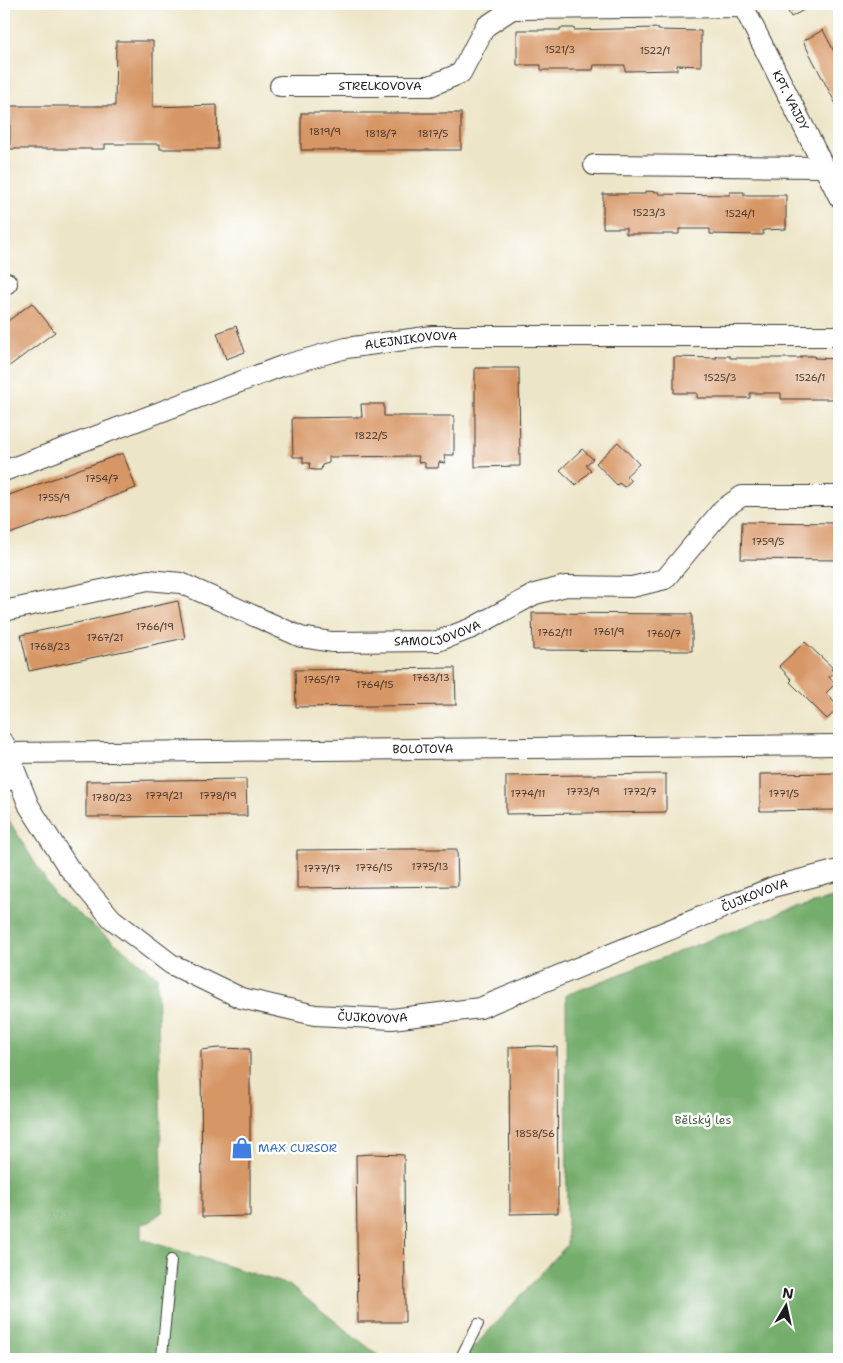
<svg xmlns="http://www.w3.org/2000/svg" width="843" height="1363" font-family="'Shantell Sans',sans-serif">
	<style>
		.forest { fill: #75ad6c; stroke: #486444 }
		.building { fill: #d79665 }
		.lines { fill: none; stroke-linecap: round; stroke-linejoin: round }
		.service-casing { stroke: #3b3a36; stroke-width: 12 }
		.minor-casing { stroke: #3b3a36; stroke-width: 22 }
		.service { stroke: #fff; stroke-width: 10 }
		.minor { stroke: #fff; stroke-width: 20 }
		.labels { text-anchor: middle; stroke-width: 5; stroke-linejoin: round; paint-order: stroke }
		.number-label { font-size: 10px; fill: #4b3a2e }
		.street-label { font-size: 12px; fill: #1c1c1c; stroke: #fff }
		.park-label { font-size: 12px; fill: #4b6142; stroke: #fff }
		.shop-label { font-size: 12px; fill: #366cbe; stroke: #fff; text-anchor: start }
	</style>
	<rect width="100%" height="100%" fill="#fff"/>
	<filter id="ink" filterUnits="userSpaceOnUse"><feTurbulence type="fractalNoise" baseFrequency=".02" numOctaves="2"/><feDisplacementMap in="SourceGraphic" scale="10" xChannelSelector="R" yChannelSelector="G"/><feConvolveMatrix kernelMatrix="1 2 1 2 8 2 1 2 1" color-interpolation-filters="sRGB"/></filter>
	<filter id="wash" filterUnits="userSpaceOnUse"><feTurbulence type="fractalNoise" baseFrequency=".0096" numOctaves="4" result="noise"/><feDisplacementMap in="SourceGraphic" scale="20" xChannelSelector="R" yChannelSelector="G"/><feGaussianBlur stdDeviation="1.12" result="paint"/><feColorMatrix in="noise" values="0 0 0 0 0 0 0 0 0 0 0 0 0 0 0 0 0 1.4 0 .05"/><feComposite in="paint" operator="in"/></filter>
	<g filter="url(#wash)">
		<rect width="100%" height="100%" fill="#ede5c7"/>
		<g class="forest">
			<path d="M4,807l6,15 45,74 102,80 6,235 -13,11 -9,2v15l148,46 94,74h-379z"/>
			<path d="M839,896v463h-376l104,-114 -1,-250 216,-83z"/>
		</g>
		<g id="blocks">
			<g class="building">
				<path d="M784,4h25l2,2 -20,11z"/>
				<path d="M560,28h14v2l84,-2v2l43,1v35l-24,-1v5l-52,1v-6h-31l-1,5h-52v-5h-24v-35h43z"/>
				<path d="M823,30l16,31v49l-36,-69z"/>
				<path d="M116,41h37v66l64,-2 1,44h-58v-5h-55v5h-95v-43h105z"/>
				<rect x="301" y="113" width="160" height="37"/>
				<path d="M645,191l14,1v2l71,1v-3h14v3h42v34l-23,1v5l-53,-1v-5h-31v5h-53v-6h-23v-34h42z"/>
				<path d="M32,303l23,29 -51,38v-46z"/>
				<path d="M236,326l9,26 -19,7 -9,-26z"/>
				<path d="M716,356h14v2h71v-2h14l-1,2 25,1v35h-5l-1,5h-52v-6h-31v5h-53v-5h-23v-36l43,1z"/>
				<path d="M475,368h44l1,98 -45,1z"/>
				<path d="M361,404h23v12h70v39h-10l1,8 -6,-1 -1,6h-13v-5l-7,-1 1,-6 -90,1v6l-7,2 -1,5h-6l-6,-1 1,-6h-7v-6h-10l-1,-39 70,-1z"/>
				<path d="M618,442l21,22 -13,12 5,5 -7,6 -5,-4 -2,2 -21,-22z"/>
				<path d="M582,449l11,10 -7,6 5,5 -15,15 -16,-15z"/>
				<path d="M123,453l13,35 -132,48v-39z"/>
				<path d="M742,522l97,1v37l-98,-1z"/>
				<path d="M178,601l7,37 -156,33 -8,-36z"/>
				<path d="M532,613l160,1v37l-159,-1z"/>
				<path d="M805,642l28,26 -2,1 3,4 -5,4 6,7 -9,9 13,15 -12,11 -37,-37 2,-2 -13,-14z"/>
				<path d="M455,668l1,37 -160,2 -1,-37z"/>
				<path d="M839,773v37l-79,1v-37z"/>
				<path d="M666,774v38l-160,2v-38z"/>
				<path d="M246,779l1,37 -161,1v-36z"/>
				<path d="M404,849h53l1,37 -161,2v-38z"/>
				<path d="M540,1046l17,1 1,166 -48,1 -1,-167z"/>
				<path d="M219,1048l31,1v167l-48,1 -1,-167z"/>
				<path d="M373,1154l31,1 1,167h-47l-2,-167z"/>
				<path d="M494,1354l11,5h-13z"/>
			</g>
		</g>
	</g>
	<g filter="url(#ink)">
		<use href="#blocks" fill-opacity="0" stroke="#3b3a36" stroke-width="1"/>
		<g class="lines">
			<g class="service-casing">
				<g id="service">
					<path d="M4,787l15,-6"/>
					<path d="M160,1359l2,-3 9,-96"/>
					<path d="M460,1359l18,-35"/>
				</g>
			</g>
			<g class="minor-casing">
				<g id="minor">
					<path id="s1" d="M742,4l97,193"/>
					<path id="s2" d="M280,86h150l31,-13 24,-46 27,-18 232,-2"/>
					<path d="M594,165l231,2"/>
					<path d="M4,285l3,-2"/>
					<path id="s3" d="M4,471l278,-105 64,-18 87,-12h406"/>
					<path id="s4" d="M4,611l144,-31 33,3 120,54 31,5 106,-1 34,-13 63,-34 31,-8 66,1 33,-8 58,-70 19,-13h97"/>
					<path id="s5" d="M4,743l25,63 39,61 44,52 59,45 70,34 74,17 77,4 88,-11 296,-122 63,-16"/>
					<path id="s6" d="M8,753l831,-8"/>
				</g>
			</g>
			<use href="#service" class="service"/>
			<use href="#minor" class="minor"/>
		</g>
	</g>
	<defs>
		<g id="shop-bare" transform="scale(1.725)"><path d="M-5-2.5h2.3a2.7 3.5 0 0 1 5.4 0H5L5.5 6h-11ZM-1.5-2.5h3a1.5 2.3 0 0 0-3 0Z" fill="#3f7fe0" stroke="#fff" stroke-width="2.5" paint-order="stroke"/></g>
	</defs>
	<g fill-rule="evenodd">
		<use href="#shop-bare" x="242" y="1148"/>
	</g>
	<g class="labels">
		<g class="number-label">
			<text x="560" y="53">1521/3</text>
			<text x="655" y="54">1522/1</text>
			<text x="325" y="135">1819/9</text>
			<text x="381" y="137">1818/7</text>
			<text x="433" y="137">1817/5</text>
			<text x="649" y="216">1523/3</text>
			<text x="740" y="217">1524/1</text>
			<text x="720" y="381">1525/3</text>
			<text x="810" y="381">1526/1</text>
			<text x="371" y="439">1822/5</text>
			<text x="102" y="482">1754/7</text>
			<text x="54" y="501">1755/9</text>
			<text x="768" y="545">1759/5</text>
			<text x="155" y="630">1766/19</text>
			<text x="609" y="635">1761/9</text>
			<text x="555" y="636">1762/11</text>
			<text x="664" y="637">1760/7</text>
			<text x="105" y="641">1767/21</text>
			<text x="50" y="650">1768/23</text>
			<text x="431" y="681">1763/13</text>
			<text x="322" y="683">1765/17</text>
			<text x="375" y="688">1764/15</text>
			<text x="583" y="795">1773/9</text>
			<text x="640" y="795">1772/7</text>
			<text x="528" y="797">1774/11</text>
			<text x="784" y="797">1771/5</text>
			<text x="164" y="799">1779/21</text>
			<text x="218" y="799">1778/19</text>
			<text x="112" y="801">1780/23</text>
			<text x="430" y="870">1775/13</text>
			<text x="374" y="871">1776/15</text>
			<text x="322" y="872">1777/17</text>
			<text x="535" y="1137">1858/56</text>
		</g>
		<g class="street-label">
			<text dy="4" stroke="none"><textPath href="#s2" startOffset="100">STRELKOVOVA</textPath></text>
			<text dy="4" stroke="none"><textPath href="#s1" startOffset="108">KPT. VAJDY</textPath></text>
			<text dy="4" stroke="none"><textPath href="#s3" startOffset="429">ALEJNIKOVOVA</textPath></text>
			<text dy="4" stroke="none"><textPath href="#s4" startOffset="450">SAMOLJOVOVA</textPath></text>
			<text dy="4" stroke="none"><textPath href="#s6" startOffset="415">BOLOTOVA</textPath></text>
			<text dy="4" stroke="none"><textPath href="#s5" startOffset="899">ČUJKOVOVA</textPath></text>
			<text dy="4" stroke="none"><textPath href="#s5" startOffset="494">ČUJKOVOVA</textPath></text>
		</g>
		<g class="park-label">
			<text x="703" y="1124">Bělský les</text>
		</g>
		<g class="shop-label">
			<text x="258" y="1152">MAX CURSOR</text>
		</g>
	</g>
	<rect width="843" height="1363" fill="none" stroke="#fff" stroke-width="20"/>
	<g transform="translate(786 1306) rotate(9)" stroke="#ffffff" stroke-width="4" paint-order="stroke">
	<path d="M0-4L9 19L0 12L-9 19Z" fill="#1c1c1c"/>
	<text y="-8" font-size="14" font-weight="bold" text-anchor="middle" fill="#1c1c1c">N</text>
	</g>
</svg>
